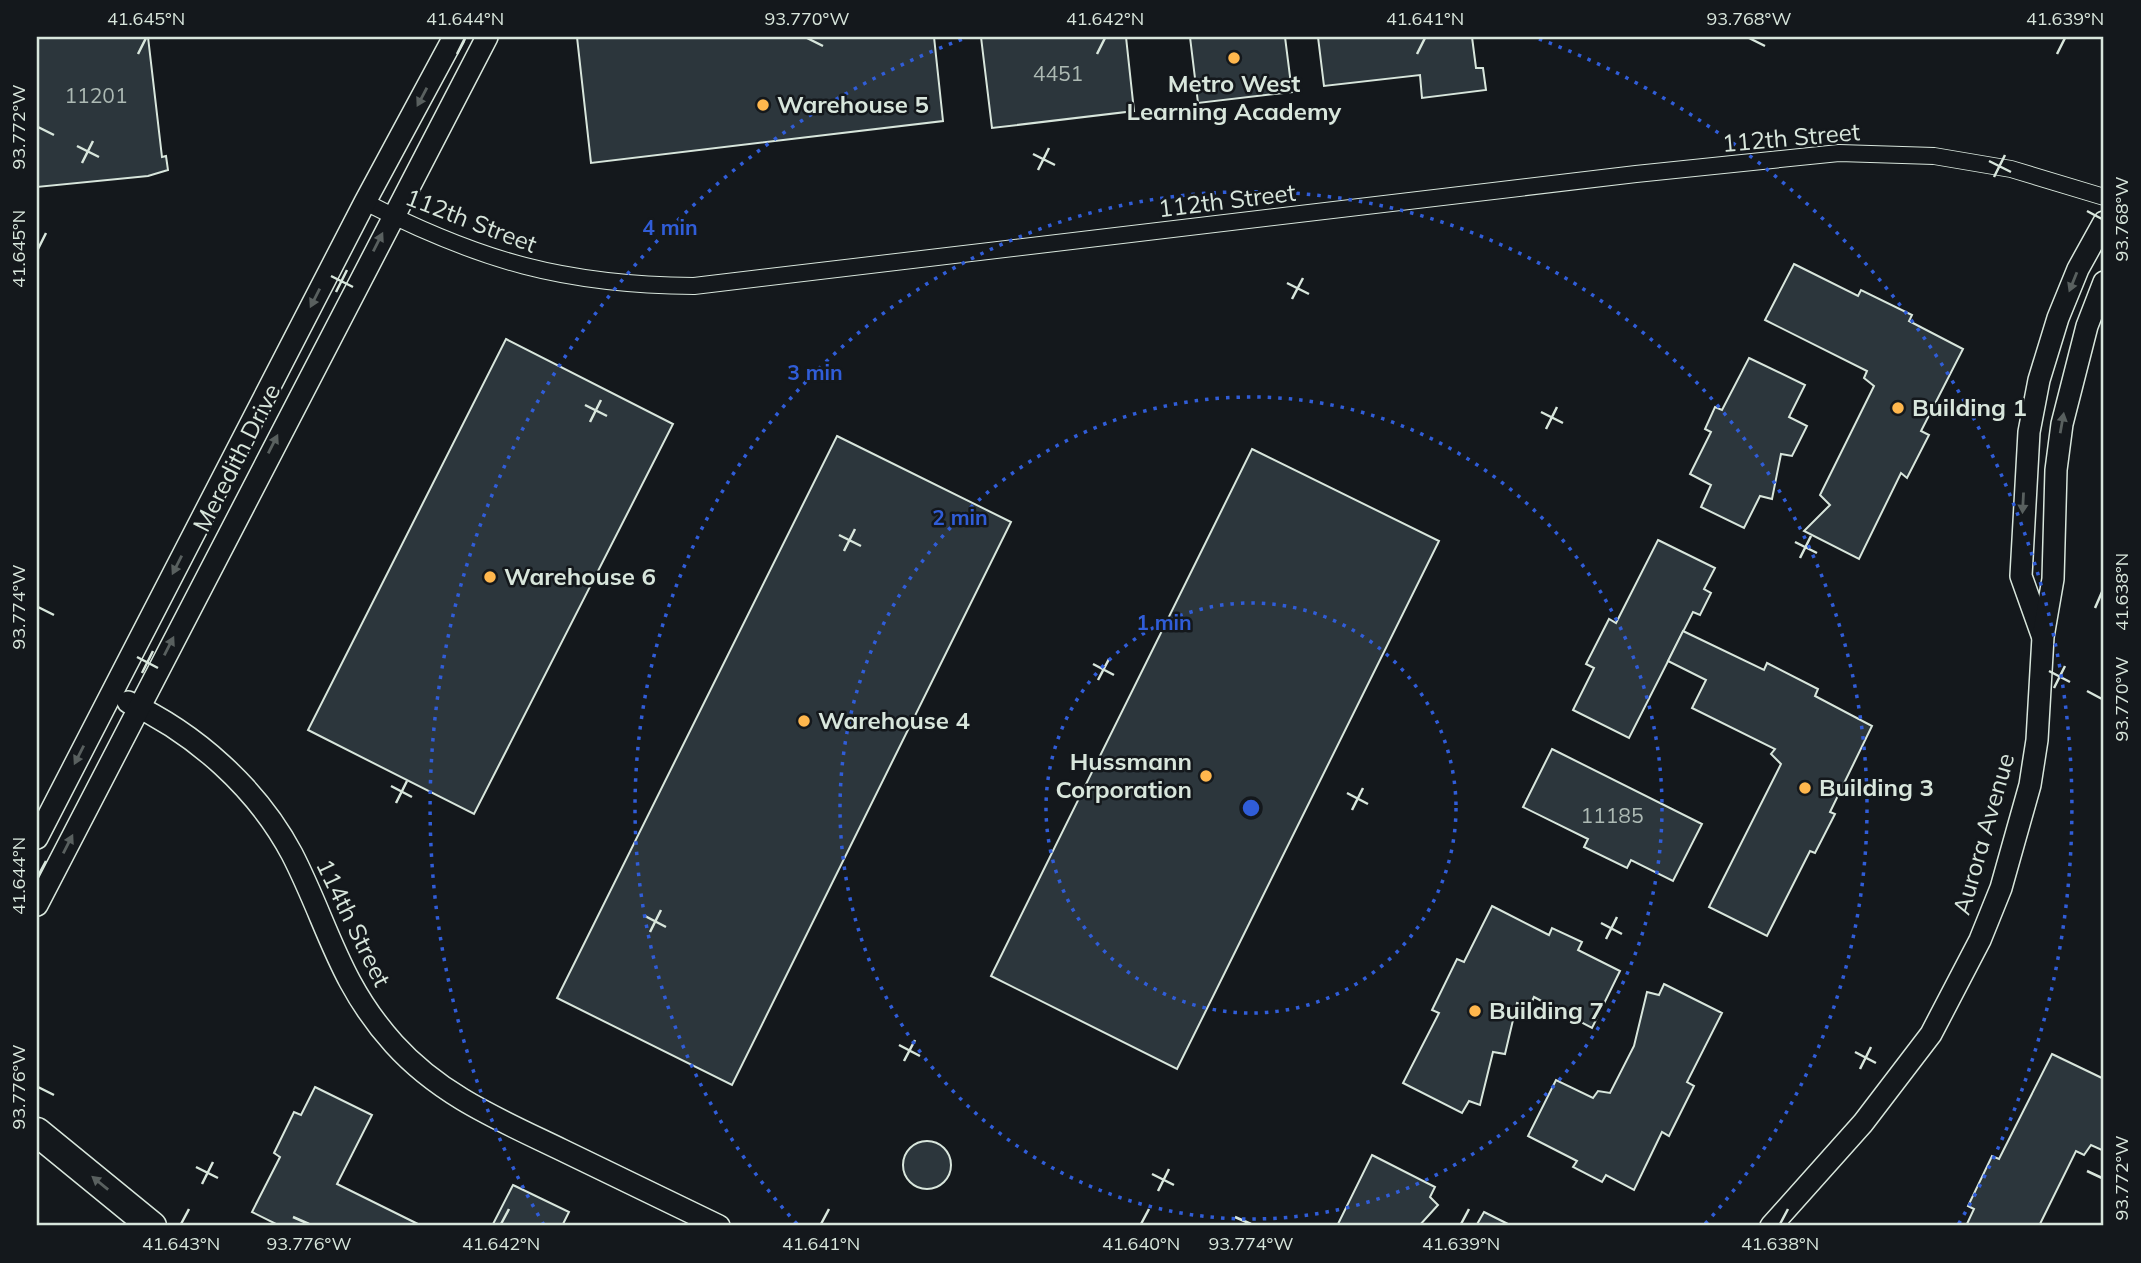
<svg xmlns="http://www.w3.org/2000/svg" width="2141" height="1263" font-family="Mulish,sans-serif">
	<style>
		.building { fill: #2c363c; stroke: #d8e6dc; stroke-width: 2 }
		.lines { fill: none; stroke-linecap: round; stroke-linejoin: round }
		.street-casing { stroke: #d8e6dc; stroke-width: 18 }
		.secondary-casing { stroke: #d8e6dc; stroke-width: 24 }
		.highway-casing { stroke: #d8e6dc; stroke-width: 31 }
		.street { stroke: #14181c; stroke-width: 16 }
		.secondary { stroke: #14181c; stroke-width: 21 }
		.highway { stroke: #14181c; stroke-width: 28 }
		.oneway { fill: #59605f }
		.ticks { fill: none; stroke: #d8e6dc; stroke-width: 2.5 }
		.ring { fill: none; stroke: #305dd8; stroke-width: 3.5; stroke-dasharray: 3.5 7 }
		.poi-dot { fill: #ffb74d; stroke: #14181c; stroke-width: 2.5 }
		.labels { text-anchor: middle; stroke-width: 5; stroke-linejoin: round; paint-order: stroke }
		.number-label { font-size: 21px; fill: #adbab4 }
		.poi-label { font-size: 24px; font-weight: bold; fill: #d8e6dc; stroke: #14181c; text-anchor: start }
		.street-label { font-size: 24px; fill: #d8e6dc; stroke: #14181c }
		.centre { fill: #305dd8; stroke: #14181c; stroke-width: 3.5 }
		.ring-label { font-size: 21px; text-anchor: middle; font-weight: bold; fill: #305dd8; stroke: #14181c; stroke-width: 5; stroke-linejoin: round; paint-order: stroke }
		.neatline { fill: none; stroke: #d8e6dc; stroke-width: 2.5 }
		.ticks-label { font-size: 18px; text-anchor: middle; fill: #d8e6dc }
	</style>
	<rect width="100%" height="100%" fill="#14181c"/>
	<g class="building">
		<path d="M37,37h111l14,120 4,-1 2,14 -20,6 -111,11z"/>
		<path d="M577,37h357l9,84 -352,42z"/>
		<path d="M981,37h145l8,74 -142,17z"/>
		<path d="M1190,37h95l7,55 -94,11z"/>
		<path d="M1318,37h154l4,31h7l3,22 -64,8 -2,-23 -96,11z"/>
		<path d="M1794,264l64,32 3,-6 51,25 -3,6 54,28 -42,82 8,4 -22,43 -6,-5 -42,86 -55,-28 26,-26 -10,-10 54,-109 -10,-8 3,-7 -102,-51z"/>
		<path d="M506,339l167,85 -199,390 -166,-84z"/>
		<path d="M1749,358l56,27 -16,32 18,9 -15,30 -11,-2 -9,45 -12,-3 -16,32 -43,-21 10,-22 -21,-11 21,-42 -6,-3 10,-22 7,3z"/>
		<path d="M837,436l174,86 -279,563 -175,-87z"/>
		<path d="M1252,449l187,92 -262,528 -186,-93z"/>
		<path d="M1658,540l57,28 -11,21 7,4 -11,22 -7,-3 -64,126 -56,-28 21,-42 -8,-4 23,-45 7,4z"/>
		<path d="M1683,631l81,39 3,-7 51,26 -3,7 57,30 -42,86 5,2 -20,39 -5,-2 -43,85 -58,-29 72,-143 -10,-10 4,-5 -83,-41 14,-28 -38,-19z"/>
		<path d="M1552,749l150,75 -29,57 -42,-21 -4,8 -43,-21 4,-8 -65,-32z"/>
		<path d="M1492,906l57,29 3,-7 30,14 -4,8 42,21 -28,57 -58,-31 -4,9 -13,-3 -12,51 -12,-2 -13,53 -11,-4 -7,12 -59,-30 36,-70 -7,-3 25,-51 7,3z"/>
		<path d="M1664,984l58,29 -35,69 7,4 -25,50 -7,-4 -28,58 -28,-15 -4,7 -29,-15 4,-6 -49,-25 28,-56 37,18 5,-7 12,2 24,-47 13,-54 12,3z"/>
		<path d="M2052,1054l52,25v72l-13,-6 -7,10 -8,-4 -37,75h-73l8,-17 -6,-3 24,-50 7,3z"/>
		<path d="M315,1087l57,28 -35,69 85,42h-142l-28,-14 28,-55 -6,-4 20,-41 7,3z"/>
		<circle cx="927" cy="1165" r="24"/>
		<path d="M1372,1155l63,32 -5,10 8,8 -19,21h-82z"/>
		<path d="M513,1185l56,27 -7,14h-70z"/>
		<path d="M1484,1212l28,14h-36z"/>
	</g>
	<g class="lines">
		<g class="street-casing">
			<path id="street" d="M365,202c115,59 200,83 329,84l942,-112 203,-21 95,3 77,13 93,28"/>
		</g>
		<g class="secondary-casing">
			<g id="secondary">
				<path d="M2042,635l-21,-59 8,-144 10,-52 19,-62 20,-49 26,-47"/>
				<path d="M128,702c67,31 129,86 164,152 36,70 46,128 102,190 47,52 106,76 168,106 53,26 105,51 157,76"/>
				<path d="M37,838l328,-636 89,-165"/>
				<path d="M37,905l450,-868"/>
				<path d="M1771,1226l92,-103 68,-89 49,-94 21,-52 29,-103 7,-45 6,-103 10,-58 3,-109 6,-46 25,-98 17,-44"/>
			</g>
		</g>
		<g class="highway-casing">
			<path id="highway" d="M37,1132l115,94"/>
		</g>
		<use href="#street" class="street"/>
		<use href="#secondary" class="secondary"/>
		<use href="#highway" class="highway"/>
	</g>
	<defs><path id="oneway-solid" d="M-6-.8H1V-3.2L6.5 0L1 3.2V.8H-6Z" transform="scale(1.75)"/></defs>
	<g class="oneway">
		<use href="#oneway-solid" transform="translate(422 97) rotate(118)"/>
		<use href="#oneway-solid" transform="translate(378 242) rotate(-63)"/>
		<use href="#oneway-solid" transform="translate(2073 282) rotate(112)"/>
		<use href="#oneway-solid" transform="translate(315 298) rotate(117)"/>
		<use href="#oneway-solid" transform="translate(2062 423) rotate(-80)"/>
		<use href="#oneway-solid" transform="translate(273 444) rotate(-63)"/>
		<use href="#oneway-solid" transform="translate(2023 503) rotate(93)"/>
		<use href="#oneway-solid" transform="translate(177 565) rotate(117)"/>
		<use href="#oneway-solid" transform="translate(169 646) rotate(-63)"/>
		<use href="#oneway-solid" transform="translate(79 755) rotate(117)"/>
		<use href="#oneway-solid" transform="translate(68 844) rotate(-63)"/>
		<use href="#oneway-solid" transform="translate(100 1183) rotate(-141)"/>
	</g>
	<path class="ticks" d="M807,38l16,8M1749,38l16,8M138,54l8,-16M457,54l8,-16M1097,54l8,-16M1417,54l8,-16M2057,54l8,-16M38,127l16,8M77,146l22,11M1033,154l22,11M1989,161l22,11M82,163l11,-22M1038,170l11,-22M1994,177l11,-22M2087,211l15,8M38,249l8,-16M331,276l22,11M1287,283l22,11M336,292l11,-22M1292,299l11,-21M585,405l22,11M1541,412l22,11M590,422l11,-22M1546,429l11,-22M839,535l22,11M1795,542l22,11M844,551l11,-22M1800,558l11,-22M38,607l16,8M2095,608l7,-16M137,657l21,11M1093,664l21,11M2049,671l21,11M142,673l11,-22M1098,680l11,-21M2054,688l11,-22M2087,691l15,8M391,786l21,11M1347,793l21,11M396,803l11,-22M1352,810l11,-22M38,876l8,-15M645,916l21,11M1601,923l21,11M650,932l11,-22M1606,939l11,-22M899,1045l21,11M1855,1052l21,11M904,1061l11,-21M1860,1069l11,-22M38,1087l16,8M196,1167l22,11M2087,1171l15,7M1152,1174l22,11M202,1184l11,-22M1158,1191l11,-22M293,1217l16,7M1235,1217l16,7M181,1224l8,-15M501,1224l8,-15M821,1224l8,-15M1141,1224l8,-15M1461,1224l8,-15M1780,1224l8,-15"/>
	<g class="ring">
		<circle cx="1251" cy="808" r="205"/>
		<circle cx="1251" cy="808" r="411"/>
		<path d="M797 1224A616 616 0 1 1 1705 1224"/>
		<path d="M544 1225A821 821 0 0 1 963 39M1539 39A821 821 0 0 1 1958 1225"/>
	</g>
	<g class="poi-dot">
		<circle cx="1234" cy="58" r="7"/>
		<circle cx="763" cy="105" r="7"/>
		<circle cx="1898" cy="408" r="7"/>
		<circle cx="490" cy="577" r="7"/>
		<circle cx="804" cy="721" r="7"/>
		<circle cx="1206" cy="776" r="7"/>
		<circle cx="1805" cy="788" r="7"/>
		<circle cx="1475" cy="1011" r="7"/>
	</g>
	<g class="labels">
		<g class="number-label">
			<text x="1058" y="81">4451</text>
			<text x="96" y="103">11201</text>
			<text x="1612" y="823">11185</text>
		</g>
		<g class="poi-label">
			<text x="1234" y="92" text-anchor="middle">Metro West<tspan x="1234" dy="28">Learning Academy</tspan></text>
			<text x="777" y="113">Warehouse 5</text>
			<text x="1912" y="416">Building 1</text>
			<text x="504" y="585">Warehouse 6</text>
			<text x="818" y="729">Warehouse 4</text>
			<text x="1192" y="770" text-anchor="end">Hussmann<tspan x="1192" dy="28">Corporation</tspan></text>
			<text x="1819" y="796">Building 3</text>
			<text x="1489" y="1019">Building 7</text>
		</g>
		<g class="street-label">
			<text transform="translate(1791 138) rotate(-5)" y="8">112th Street</text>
			<text transform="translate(1227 201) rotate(-7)" y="8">112th Street</text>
			<text transform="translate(471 221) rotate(21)" y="8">112th Street</text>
			<text transform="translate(237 458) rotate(-63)" y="8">Meredith Drive</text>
			<text transform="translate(1984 834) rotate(-74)" y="8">Aurora Avenue</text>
			<text transform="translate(353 923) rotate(64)" y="8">114th Street</text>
		</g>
	</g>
	<circle cx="1251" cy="808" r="10" class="centre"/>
	<g class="ring-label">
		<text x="670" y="235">4 min</text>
		<text x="815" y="380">3 min</text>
		<text x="960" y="525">2 min</text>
		<text x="1164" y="630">1 min</text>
	</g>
	<rect width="2141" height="1263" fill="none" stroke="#14181c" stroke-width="77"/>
	<rect x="38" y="38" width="2064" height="1186" class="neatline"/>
	<g class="ticks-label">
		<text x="146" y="25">41.645°N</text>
		<text x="465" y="25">41.644°N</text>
		<text x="807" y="25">93.770°W</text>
		<text x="1105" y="25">41.642°N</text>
		<text x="1425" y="25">41.641°N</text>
		<text x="1749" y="25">93.768°W</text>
		<text x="2065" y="25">41.639°N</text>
		<text transform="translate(19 127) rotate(-90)" y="6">93.772°W</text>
		<text transform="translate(2122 219) rotate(-90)" y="6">93.768°W</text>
		<text transform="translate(19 249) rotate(-90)" y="6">41.645°N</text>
		<text transform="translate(2122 592) rotate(-90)" y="6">41.638°N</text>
		<text transform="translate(19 607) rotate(-90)" y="6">93.774°W</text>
		<text transform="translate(2122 699) rotate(-90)" y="6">93.770°W</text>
		<text transform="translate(19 876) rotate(-90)" y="6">41.644°N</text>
		<text transform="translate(19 1087) rotate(-90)" y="6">93.776°W</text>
		<text transform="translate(2122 1178) rotate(-90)" y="6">93.772°W</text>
		<text x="181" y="1250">41.643°N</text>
		<text x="309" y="1250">93.776°W</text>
		<text x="501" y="1250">41.642°N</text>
		<text x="821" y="1250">41.641°N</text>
		<text x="1141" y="1250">41.640°N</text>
		<text x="1251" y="1250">93.774°W</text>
		<text x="1461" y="1250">41.639°N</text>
		<text x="1780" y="1250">41.638°N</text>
	</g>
</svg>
